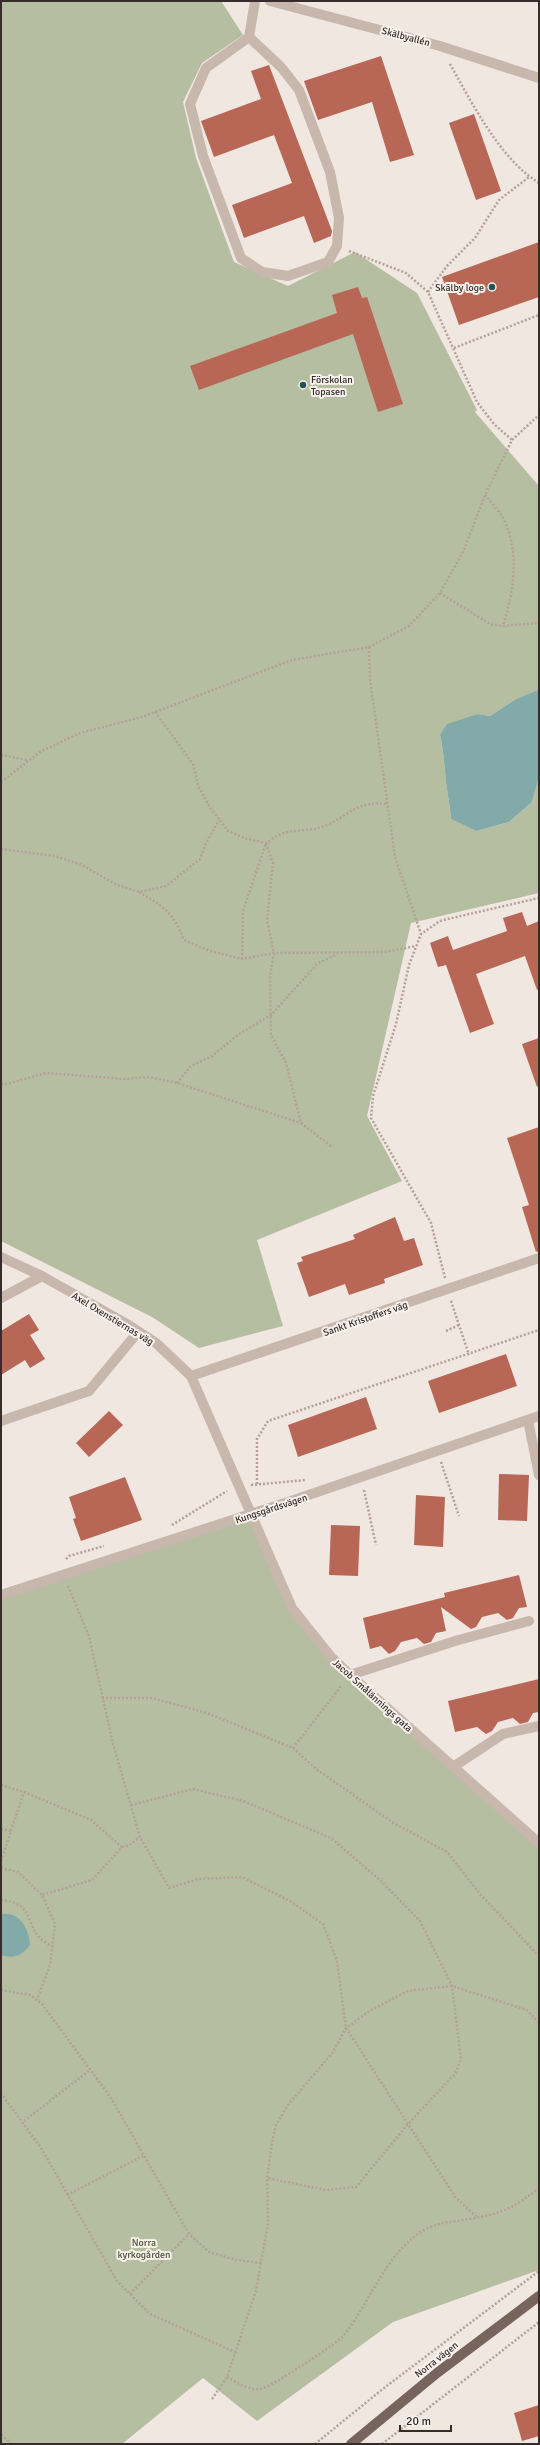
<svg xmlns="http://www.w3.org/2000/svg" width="540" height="2445" font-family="Signika,sans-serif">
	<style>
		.green { fill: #b6bea1 }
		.water { fill: #82aaa9 }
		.building { fill: #b86655 }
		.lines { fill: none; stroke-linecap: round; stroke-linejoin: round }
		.path { stroke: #b3a197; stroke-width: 2.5; stroke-dasharray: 2 2; stroke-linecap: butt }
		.minor { stroke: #c7b7ad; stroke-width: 10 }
		.major { stroke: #76645d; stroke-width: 10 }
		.poi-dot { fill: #245353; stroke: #f8f1ec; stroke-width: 1.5 }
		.labels { text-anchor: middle; stroke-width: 4; stroke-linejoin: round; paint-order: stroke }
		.street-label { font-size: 10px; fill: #362d2a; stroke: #f8f1ec }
		.poi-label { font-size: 10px; fill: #362d2a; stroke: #f8f1ec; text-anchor: end }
		.park-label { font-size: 10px; fill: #485231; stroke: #f8f1ec }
	</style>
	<rect width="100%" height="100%" fill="#f0e7e0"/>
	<g class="green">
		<path d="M1,1h220l22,34 -41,28 -19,39 13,56 38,104 54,24 67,-34 62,41 60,117 -2,2 64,74v204l-23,9 -26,17 -12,-2 -38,21c3,13 4,25 5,37 1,16 5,31 6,47l25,12 33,-9 23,-20 7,-25v116l-128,30 -44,193 35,65 -145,59 26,86 -84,22 -47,-31 -151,-76z"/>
		<path d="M250,1515l42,93 40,50 207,185v427l-146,52 -136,99 -54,-43 -81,66h-121v-849z"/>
	</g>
	<g class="water">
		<path d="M538,690l1,87 -7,25 -23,20 -33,9 -25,-12c-1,-16 -5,-31 -6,-47 -1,-12 -2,-24 -5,-37l7,-11 31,-10 12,2 26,-17z"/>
		<path d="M1,1914c19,-3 28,15 29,31 -9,11 -15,14 -29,10z"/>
	</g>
	<g class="building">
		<path d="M381,56l33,99 -24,7 -18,-60 -54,18 -14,-39z"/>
		<path d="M269,65l63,166 -1,5 -17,7 -10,-27 -60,22 -12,-33 60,-22 -18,-48 -60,22 -13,-36 60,-22 -10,-28z"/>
		<path d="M474,114l27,77 -25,9 -27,-77z"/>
		<path d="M539,242v55l-80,28 -17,-48z"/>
		<path d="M358,287l4,11 5,-1 36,107 -25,8 -25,-78 -154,56 -9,-24 147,-53 -5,-18z"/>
		<path d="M522,912l5,14 12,-5v68l-2,1 -12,-34 -49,18 18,50 -24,9 -24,-68 -8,2 -8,-24 18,-7 5,14 54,-19 -4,-13z"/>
		<path d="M539,1038v48l-2,1 -15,-43z"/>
		<path d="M539,1127v124l-3,1 -14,-45 7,-2 -22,-67z"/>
		<path d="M395,1217l9,24 10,-3 9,27 -39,14 1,4 -36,12 -4,-11 -36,13 -12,-34 6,-2 -2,-4 54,-18 -2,-4z"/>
		<path d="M29,1314l10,16 -9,5 15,24 -15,9 -5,-8 -24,15v-44z"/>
		<path d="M506,1354l11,32 -78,27 -11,-32z"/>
		<path d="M366,1397l11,32 -79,28 -10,-32z"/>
		<path d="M109,1411l14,14 -34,32 -13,-14z"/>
		<path d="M499,1474l30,1 -2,46 -29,-1z"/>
		<path d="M125,1477l17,43 -61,21 -8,-22 3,-1 -7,-21z"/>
		<path d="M416,1495l29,2 -2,50 -29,-2z"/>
		<path d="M331,1525l29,1 -2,50 -29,-1z"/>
		<path d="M519,1575l8,32 -8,1 -6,10 -6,2 -9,-7 -16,4 -6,10 -5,2 -30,-22 5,24 -10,2 -5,9 -7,2 -7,-6 -16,4 -6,9 -6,3 -8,-8 -11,3 -7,-31 82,-21 -1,-4z"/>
		<path d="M539,1679v33l-6,1 -5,9 -8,2 -7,-6 -15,4 -6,9 -6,3 -9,-7 -22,5 -7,-31z"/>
		<path d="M539,2405v31l-17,5 -8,-28z"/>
	</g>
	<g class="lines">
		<g class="path">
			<path d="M450,64c22,39 50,95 89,119"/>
			<path d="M349,251l57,22 22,19 49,110 17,22 18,16"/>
			<path d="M428,292l19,-26 28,-28 24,-38 30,-23"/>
			<path d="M454,348l85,-33"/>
			<path d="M485,495c6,8 15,16 19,25 16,35 10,70 -1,106"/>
			<path d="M440,593l50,31 13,2 36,-3"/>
			<path d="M369,647l1,33 25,177 26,77"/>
			<path d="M155,712l38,52 5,21 11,21 19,25 19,8 19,4c4,-2 8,-6 13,-8 14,-7 33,-3 48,-10 24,-11 29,-24 59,-21"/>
			<path d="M1,755l26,5"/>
			<path d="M1,782l39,-30 40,-19 62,-16 150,-57 77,-13 40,-21 31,-33 23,-41 22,-57 27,-55 27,-25"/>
			<path d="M1,849l54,7 27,9 33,19 24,8 27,-6 34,-27 6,-16 13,-23"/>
			<path d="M139,892c26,15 34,21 45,48l26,11 32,8 32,-6 111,-1 31,-6"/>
			<path d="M242,959l1,-48 23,-68 7,20 -6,57 7,33 -4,23 1,59 15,28 15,60 31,24"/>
			<path d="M177,1083l14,-17 21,-10 27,-22 32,-19 47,-52 18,-8"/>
			<path d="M1,1084h6l39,-11 78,6 25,-2 28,6 124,40"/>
			<path d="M445,1278l-14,-55 -60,-105 2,-22 23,-72 13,-59 12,-31 19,-13 12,-3 87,-20"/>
			<path d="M451,1301l18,54"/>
			<path d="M446,1331l13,-6"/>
			<path d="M441,1462l18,54"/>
			<path d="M257,1484v-45l11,-18 271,-91"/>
			<path d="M251,1485l55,-5"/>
			<path d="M364,1490l12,55"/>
			<path d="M172,1525l55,-34"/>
			<path d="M66,1559l3,-3 35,-10"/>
			<path d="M68,1586l21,50 24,108 27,93 29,51 30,-9 43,-2 48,24 33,23 14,37 9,67 110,170 22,20"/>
			<path d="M102,1698h50l55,15 86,35 23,21 76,53 55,30 34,43 58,61"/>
			<path d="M293,1748l49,-63"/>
			<path d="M1,1785l23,7 67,28 31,27 -30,33 -50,15"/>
			<path d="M131,1805l62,-16 50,12 88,37 50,43 39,40 32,65 9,73 -6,15 -47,50 -52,63 -30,3 -59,-12"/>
			<path d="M1,1829l10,2"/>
			<path d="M122,1847l6,-1 12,-9"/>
			<path d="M1,1861l23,-69"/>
			<path d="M1,1868l17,4 24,23 13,29 -5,41 -13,35"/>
			<path d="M1,1900c31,2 25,22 38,37 3,4 9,7 13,9"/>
			<path d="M1,1990l29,5 12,9 69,94 78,136 20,18 27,8 26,3"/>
			<path d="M1,2093l40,55 76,133 33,33 87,39"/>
			<path d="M24,2121l66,-51"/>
			<path d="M67,2195l76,-39"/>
			<path d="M130,2294l59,-60"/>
			<path d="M227,2377c9,5 22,14 33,12 10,-1 78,-46 84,-54 28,-35 40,-80 80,-105 16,-9 39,-9 56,-13 25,-4 40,-14 59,-29"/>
			<path d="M212,2399l15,-22 29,-86 12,-68 -1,-45 5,-35 4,-18 12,-20 45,-53 13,-24 25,-18 37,-19 44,-5 75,24 12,13"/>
			<path d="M1,2435l11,9"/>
			<path d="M315,2444l69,-56 155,-117"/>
			<path d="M382,2444l157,-122"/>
		</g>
		<g class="minor">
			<path d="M270,1l170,45 99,32"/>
			<path d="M249,37l32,30 18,23 31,82 9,46 -2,28 -9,16 -40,14 -26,-4 -21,-14 -38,-102 -13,-52 16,-36 43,-31 6,-36"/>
			<path d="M1,1257l41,19 85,48 29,19 35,33 101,232 40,50 18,17 189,168"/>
			<path d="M1,1298l41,-22"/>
			<path d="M191,1376l348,-118"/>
			<path d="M528,1420l11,55"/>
			<path d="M1,1421l88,-30 49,-59"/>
			<path d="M1,1595l290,-94 248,-85"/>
			<path d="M350,1675l105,-34 74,-20"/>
			<path d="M453,1767l50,-33 36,-8"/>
		</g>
		<path class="major" d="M351,2444l86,-71 102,-77"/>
	</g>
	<g class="poi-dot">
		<circle cx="492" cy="287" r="4"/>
		<circle cx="303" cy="385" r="4"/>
	</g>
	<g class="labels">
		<g class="street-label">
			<text transform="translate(406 36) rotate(15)" y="4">Skälbyallén</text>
			<text transform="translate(113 1318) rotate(31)" y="4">Axel Oxenstiernas väg</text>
			<text transform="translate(365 1318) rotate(-19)" y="4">Sankt Kristoffers väg</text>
			<text transform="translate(271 1508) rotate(-18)" y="4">Kungsgårdsvägen</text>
			<text transform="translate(373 1695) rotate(42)" y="4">Jacob Smålännings gata</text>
			<text transform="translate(436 2359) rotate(-38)" y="4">Norra vägen</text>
		</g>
		<g class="poi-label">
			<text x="484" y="291">Skälby loge</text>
			<text x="311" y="383" text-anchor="start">Förskolan<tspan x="311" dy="12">Topasen</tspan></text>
		</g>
		<g class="park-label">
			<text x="144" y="2246">Norra<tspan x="144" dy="12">kyrkogården</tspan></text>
		</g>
	</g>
	<rect width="540" height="2445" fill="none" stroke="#362d2a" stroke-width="4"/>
	<path d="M400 2425v6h51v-6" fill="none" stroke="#362d2a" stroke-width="2"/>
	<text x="406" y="2425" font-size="12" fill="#362d2a" stroke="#f8f1ec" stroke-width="3" paint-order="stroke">20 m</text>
</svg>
